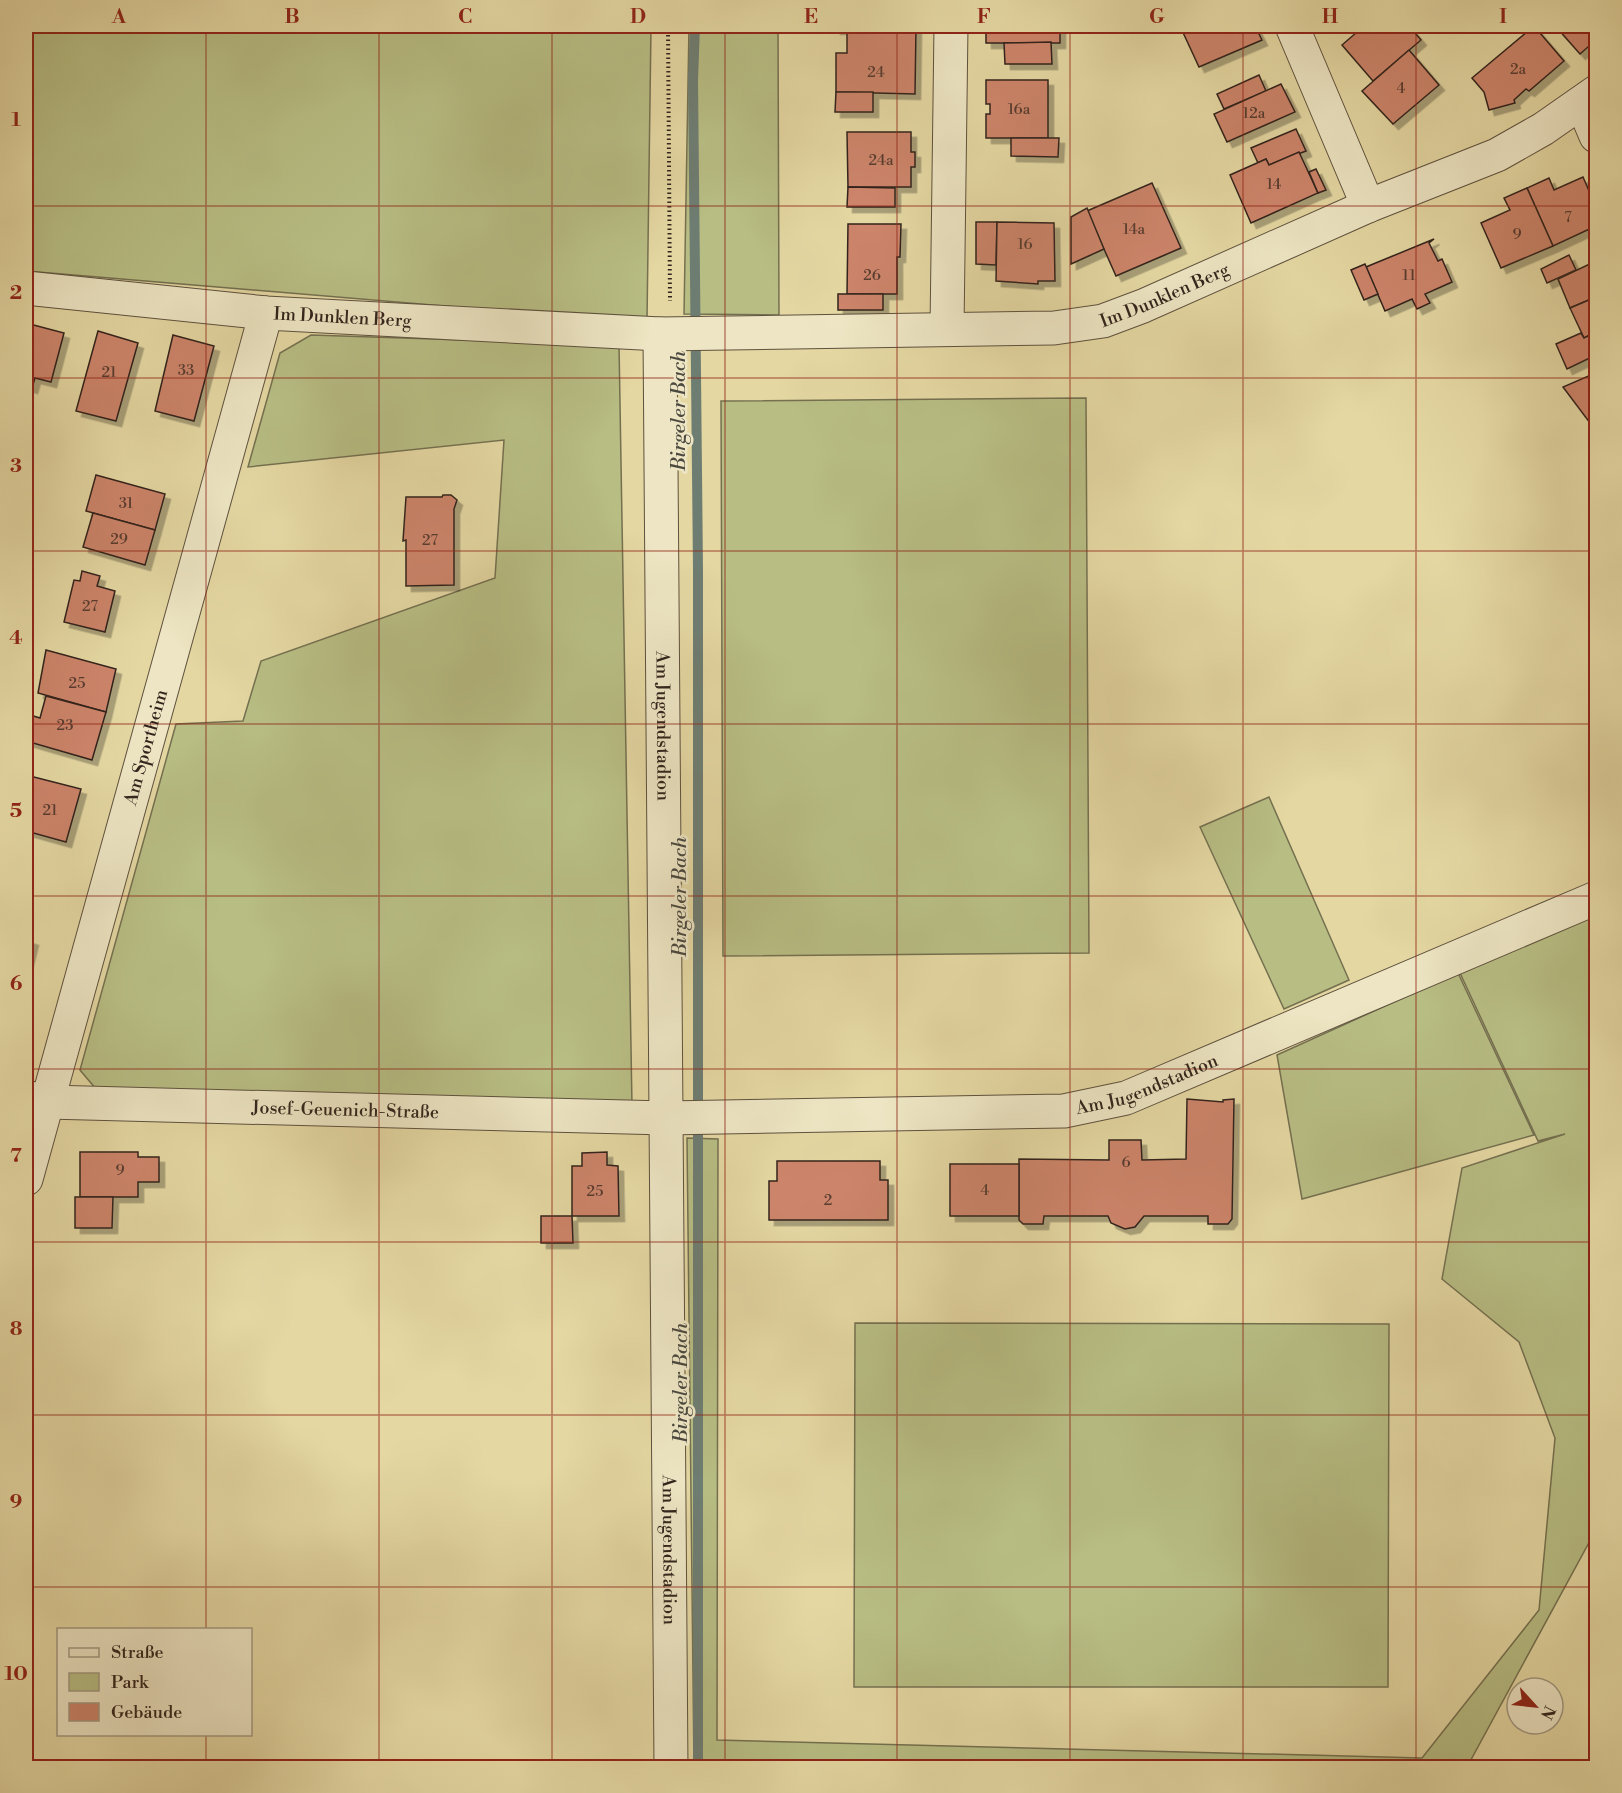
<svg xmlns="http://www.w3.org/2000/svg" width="1622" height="1793" font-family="'Libre Bodoni',serif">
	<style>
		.green { fill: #b7bd83; stroke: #747050; stroke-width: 1.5 }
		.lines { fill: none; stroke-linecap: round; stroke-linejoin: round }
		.stream { stroke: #6e7d72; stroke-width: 10 }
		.building { fill: #cc846a; stroke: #32241c; stroke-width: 1.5; filter: url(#shadow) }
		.minor-casing { stroke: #5e513e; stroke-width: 35 }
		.path { stroke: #32241c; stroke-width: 4; stroke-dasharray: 1.5 3; stroke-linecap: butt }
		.minor { stroke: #ede5c3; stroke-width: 33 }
		.grid { fill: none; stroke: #8f2418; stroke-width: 1.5; stroke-opacity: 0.55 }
		.labels { text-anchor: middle; stroke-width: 5; stroke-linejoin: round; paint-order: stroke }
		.number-label { font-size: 15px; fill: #583c30 }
		.street-label { font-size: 18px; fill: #32241c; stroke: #ede5c3 }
		.water-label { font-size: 20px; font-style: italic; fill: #4b4940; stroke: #ede5c3 }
		.neatline { fill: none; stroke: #8f2418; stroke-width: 2 }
		.grid-label { font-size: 20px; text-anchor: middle; font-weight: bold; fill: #8f2418 }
	</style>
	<defs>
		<filter id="shadow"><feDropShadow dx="5.5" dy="5.5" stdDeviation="0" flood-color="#0004"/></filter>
	</defs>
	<rect width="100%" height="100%" fill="#e4d7a2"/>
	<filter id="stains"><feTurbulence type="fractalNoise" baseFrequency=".00333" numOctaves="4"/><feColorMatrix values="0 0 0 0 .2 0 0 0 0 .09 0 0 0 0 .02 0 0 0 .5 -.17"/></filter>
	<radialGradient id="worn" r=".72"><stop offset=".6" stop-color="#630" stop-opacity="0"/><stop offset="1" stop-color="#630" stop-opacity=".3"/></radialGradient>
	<g class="green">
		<path d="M26,26h625l-4,294 -83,-4 -538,-45z"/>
		<path d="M689,26h89l1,289 -95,-1z"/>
		<path d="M311,335l308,10 13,761 -531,-11 -21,-25 96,-346 67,-3 18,-60 234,-83 9,-138 -256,27 32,-114z"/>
		<path d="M1086,398l3,555 -366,3 -2,-555z"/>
		<path d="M1269,797l80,183 -65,29 -84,-182z"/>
		<path d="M1596,907v627l-5,5 -124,228h-773l-7,-629 31,1 -1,601 705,18 117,-148 16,-172 -36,-96 -77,-63 20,-111 103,-34 -27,7 -78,-168z"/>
		<path d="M1458,973l76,162 -232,64 -25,-144z"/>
		<path d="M855,1323l534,1 -1,363h-534z"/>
	</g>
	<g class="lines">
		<path class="stream" d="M695,26l-2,54 5,490v1198"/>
	</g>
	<g class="building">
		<path d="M835,26h43v2l-43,1z"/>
		<rect x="986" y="26" width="74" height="17"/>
		<path d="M1180,26h75l7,14 -63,27z"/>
		<path d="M1364,26h45l12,14 -48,41 -31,-36z"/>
		<path d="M1534,26l30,35 -35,30 -3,-2 -12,11 1,3 -26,7 -5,-18 -12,-14z"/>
		<path d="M1562,26h34v14l-16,14 -22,-25z"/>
		<path d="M847,27l69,1 -1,66 -79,-2v-39h11z"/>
		<path d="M1051,42l1,22h-47l-1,-21z"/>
		<path d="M1409,50l30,35 -46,39 -31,-33z"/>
		<path d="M1259,75l7,16 -42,18 -7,-15z"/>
		<path d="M986,80h62v58h-62v-24h4v-10h-4z"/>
		<path d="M1281,84l14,28 -68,30 -13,-28z"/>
		<path d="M836,92h37v20h-38z"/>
		<path d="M1296,129l10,22 -37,14 -3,-6 -8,4 -7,-15z"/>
		<path d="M847,132h64v20h4v15h-4v20h-63z"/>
		<path d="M1011,138h48l-1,19 -47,-1z"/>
		<path d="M1299,152l19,41 -67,30 -21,-48 36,-16 3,6z"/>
		<path d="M1316,169l10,21 -8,3 -9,-21z"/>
		<path d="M1583,177l13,30v19l-43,20 -26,-58 22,-10 5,12z"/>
		<path d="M1152,183l29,65 -65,28 -29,-65z"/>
		<path d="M848,187l47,1v19h-48z"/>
		<path d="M1527,188l26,58 -52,22 -20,-45 29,-13 -6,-12z"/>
		<path d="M1087,208l17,41 -33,15v-47z"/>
		<path d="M976,222h21l-1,43 -20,-1z"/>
		<path d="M997,222l57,1 1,58h-17v3l-42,-3z"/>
		<path d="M848,224h53l-1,33h-3v37h-50z"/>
		<path d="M1434,239l-5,4 9,18 4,-2 10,23 -27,12 5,9 -13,6 -5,-10 -27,12 -19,-44z"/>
		<path d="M1569,255l7,15 -29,13 -6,-14z"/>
		<path d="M1596,261v36l-26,11 -12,-29z"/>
		<path d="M1365,264l13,30 -14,6 -13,-30z"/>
		<rect x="838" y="294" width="45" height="16"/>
		<path d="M1596,297v35l-12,6 -14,-30z"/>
		<path d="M26,323l38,10 -13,49 -16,-4 -3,10 -6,-2z"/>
		<path d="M98,331l40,12 -22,78 -40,-10z"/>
		<path d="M1596,332v23l-29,14 -11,-25 25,-11 3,5z"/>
		<path d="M173,335l41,11 -20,75 -39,-10z"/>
		<path d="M1593,374l3,2v42l-6,5 -27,-36z"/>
		<path d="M96,475l69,19 -10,36 -69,-19z"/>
		<path d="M443,495h8l6,5 -3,9v76l-48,1v-46l-3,1 3,-44h36z"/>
		<path d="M93,513l62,17 -10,35 -62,-18z"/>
		<path d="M82,571l18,5 -3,10 18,5 -10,41 -41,-10 10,-42 6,1z"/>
		<path d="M46,650l70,19 -10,43 -68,-19z"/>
		<path d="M46,696l60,16 -14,48 -66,-19 4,-26 10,3z"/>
		<path d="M26,775l55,14 -15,53 -40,-11z"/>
		<path d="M26,938l7,2 -7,28z"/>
		<path d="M1187,1099l36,3v-2l11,-1 -2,120 -4,5h-20v-8h-64l-9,11 -10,2 -14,-6 -3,-7h-64l-1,8h-20l-4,-4v-61l90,1v-20h32l1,20 44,-1z"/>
		<path d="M80,1152h58v5h21v25h-21v15h-58z"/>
		<path d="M607,1152v13l11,1 1,50h-47v-50h10v-13z"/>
		<path d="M777,1161h103v19h8v40h-119v-39h8z"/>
		<rect x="950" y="1164" width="69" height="52"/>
		<path d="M75,1197h38l-1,31h-37z"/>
		<path d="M541,1216h31l1,27h-32z"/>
	</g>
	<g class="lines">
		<g class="minor-casing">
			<g id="minor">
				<path d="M1292,26l76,180"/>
				<path d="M1582,103l14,33"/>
				<path id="s1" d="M26,288l240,25 394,21 394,-6 49,-7 40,-15 225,-100 129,-51 46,-26 53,-37"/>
				<path d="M947,329l4,-303"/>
				<path id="s2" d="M660,334l11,1434"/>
				<path id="s3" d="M26,1097l22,5 618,16 398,-7 62,-13 470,-200"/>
				<path id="s4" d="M26,1179l240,-866"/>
			</g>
		</g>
		<path class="path" d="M668,26l2,275"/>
		<use href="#minor" class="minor"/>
	</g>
	<path class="grid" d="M206,26v1604M379,26v1742M552,26v1742M725,26v1742M897,26v1742M1070,26v1742M1243,26v1742M1416,26v1742M26,206h1570M26,378h1570M26,551h1570M26,724h1570M26,896h1570M26,1069h1570M26,1242h1570M26,1415h1570M26,1587h1570M206,1734v34"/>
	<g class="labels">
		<g class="number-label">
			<text x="1518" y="74">2a</text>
			<text x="876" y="77">24</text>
			<text x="1401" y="93">4</text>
			<text x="1019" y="114">16a</text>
			<text x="1254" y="118">12a</text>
			<text x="881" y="165">24a</text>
			<text x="1274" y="189">14</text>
			<text x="1568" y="222">7</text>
			<text x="1134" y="234">14a</text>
			<text x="1517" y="239">9</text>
			<text x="1025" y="249">16</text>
			<text x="872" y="280">26</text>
			<text x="1409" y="280">11</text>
			<text x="186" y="375">33</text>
			<text x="109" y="377">21</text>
			<text x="126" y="508">31</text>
			<text x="119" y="544">29</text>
			<text x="430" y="545">27</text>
			<text x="90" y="611">27</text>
			<text x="77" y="688">25</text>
			<text x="65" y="730">23</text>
			<text x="50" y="815">21</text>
			<text x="1126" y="1167">6</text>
			<text x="120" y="1175">9</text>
			<text x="985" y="1195">4</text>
			<text x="595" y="1196">25</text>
			<text x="828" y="1205">2</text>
		</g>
		<g class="street-label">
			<text dy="6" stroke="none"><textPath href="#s1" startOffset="1146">Im Dunklen Berg</textPath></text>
			<text dy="6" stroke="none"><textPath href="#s1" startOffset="318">Im Dunklen Berg</textPath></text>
			<text dy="6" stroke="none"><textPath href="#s2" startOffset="392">Am Jugendstadion</textPath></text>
			<text dy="6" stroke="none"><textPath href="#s4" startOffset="448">Am Sportheim</textPath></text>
			<text dy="6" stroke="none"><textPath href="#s3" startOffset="1126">Am Jugendstadion</textPath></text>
			<text dy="6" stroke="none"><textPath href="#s3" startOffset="320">Josef-Geuenich-Straße</textPath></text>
			<text dy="6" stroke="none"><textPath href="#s2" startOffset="1216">Am Jugendstadion</textPath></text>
		</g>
		<g class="water-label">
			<text transform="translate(678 411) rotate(-90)" y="7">Birgeler Bach</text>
			<text transform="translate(679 897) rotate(-90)" y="7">Birgeler Bach</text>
			<text transform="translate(680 1383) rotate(-90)" y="7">Birgeler Bach</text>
		</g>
	</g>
	<rect width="1622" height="1793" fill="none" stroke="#e4d7a2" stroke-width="66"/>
	<rect x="57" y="1628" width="195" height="108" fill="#ede5c3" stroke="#a29880" stroke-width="1.5"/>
	<rect x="69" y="1648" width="30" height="9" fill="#ede5c3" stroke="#a29880" stroke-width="1.5"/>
	<text x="111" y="1658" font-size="18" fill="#32241c">Straße</text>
	<rect x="69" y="1673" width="30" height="18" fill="#b7bd83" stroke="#a29880" stroke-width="1.5"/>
	<text x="111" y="1688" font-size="18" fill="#32241c">Park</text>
	<rect x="69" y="1703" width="30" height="18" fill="#cc846a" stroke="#a29880" stroke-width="1.5"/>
	<text x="111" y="1718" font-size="18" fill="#32241c">Gebäude</text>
	<g transform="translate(1535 1706) rotate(117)"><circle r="28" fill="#ede5c3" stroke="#a29880" stroke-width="1.5"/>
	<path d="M0-4.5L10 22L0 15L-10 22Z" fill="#8f2418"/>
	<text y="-9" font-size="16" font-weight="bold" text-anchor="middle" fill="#32241c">N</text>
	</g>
	<rect x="33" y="33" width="1556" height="1727" class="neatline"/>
	<g class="grid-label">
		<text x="119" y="23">A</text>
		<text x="292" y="23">B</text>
		<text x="465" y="23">C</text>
		<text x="638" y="23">D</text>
		<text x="811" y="23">E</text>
		<text x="984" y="23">F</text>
		<text x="1157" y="23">G</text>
		<text x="1330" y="23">H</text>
		<text x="1503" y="23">I</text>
		<text x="16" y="126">1</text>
		<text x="16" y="299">2</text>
		<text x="16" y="472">3</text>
		<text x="16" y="644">4</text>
		<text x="16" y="817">5</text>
		<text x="16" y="990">6</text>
		<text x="16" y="1162">7</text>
		<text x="16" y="1335">8</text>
		<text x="16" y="1508">9</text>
		<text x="16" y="1680">10</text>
	</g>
	<rect width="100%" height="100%" filter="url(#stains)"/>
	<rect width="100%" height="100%" fill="url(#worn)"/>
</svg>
